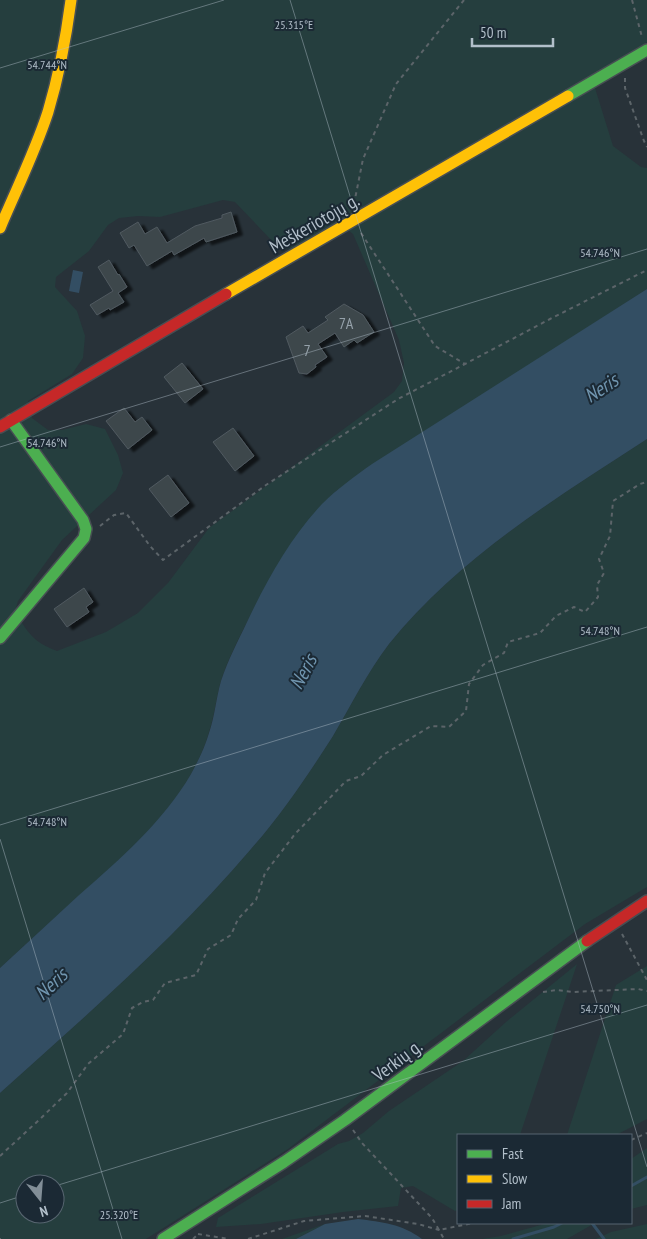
<svg xmlns="http://www.w3.org/2000/svg" width="647" height="1239" font-family="'PT Sans Narrow',sans-serif">
	<style>
		.green { fill: #253e3e; fill-rule: evenodd }
		.water { fill: #334e63 }
		.lines { fill: none; stroke-linecap: round; stroke-linejoin: round }
		.stream { stroke: #334e63; stroke-width: 3 }
		.building { fill: #3e464c; stroke: #505a60; filter: url(#shadow) }
		.fast-casing { stroke: #474e53; stroke-width: 14 }
		.slow-casing { stroke: #474e53; stroke-width: 14 }
		.jam-casing { stroke: #474e53; stroke-width: 14 }
		.path { stroke: #5c6469; stroke-width: 2; stroke-dasharray: 4 4; stroke-linecap: butt }
		.fast { stroke: #4caf50; stroke-width: 11 }
		.slow { stroke: #ffc107; stroke-width: 11 }
		.jam { stroke: #c62828; stroke-width: 11 }
		.ticks { fill: none; stroke: #b2bfca; stroke-width: 1; stroke-opacity: 0.45 }
		.labels { text-anchor: middle; stroke-width: 4; stroke-linejoin: round; paint-order: stroke }
		.number-label { font-size: 16px; fill: #95a1aa }
		.street-label { font-size: 19px; fill: #b2bfca; stroke: #1b2934 }
		.water-label { font-size: 20px; font-style: italic; fill: #7095af; stroke: #1b2934 }
		.ticks-label { font-size: 12px; text-anchor: middle; fill: #b2bfca; stroke: #1b2934; stroke-width: 4; stroke-linejoin: round; paint-order: stroke }
	</style>
	<defs>
		<filter id="shadow"><feDropShadow dx="5.5" dy="3" stdDeviation="1" flood-color="#0009"/></filter>
	</defs>
	<rect width="100%" height="100%" fill="#283239"/>
	<g class="green">
		<path d="M0,0h647v42l-52,46 18,58 28,21 6,1v121l-311,202c-39,38 -63,79 -87,127 -11,22 -22,43 -29,66 -4,16 -6,33 -11,48 -4,15 -11,29 -18,42 -27,48 -72,86 -112,122 -27,24 -53,48 -79,72zM223,200l12,2 40,42 10,5 8,-1 46,-25 14,11 46,106 5,23 -2,18 -8,11 -185,136 -41,55 -30,30 -32,19 -49,19c-24,-9 -30,-19 -42,-40l3,-10 44,-61 54,-50 7,-17 -5,-18 -13,-26 -19,-5 -24,6h-14l-16,-12 -4,-17 44,-27 11,-16 2,-22 -8,-25 -22,-24 1,-10 33,-26 19,-26 11,-7 19,-2 22,1z"/>
		<path d="M647,439v448l-62,37 -297,225 -142,90h-146v-146c87,-78 175,-155 251,-244 31,-35 57,-74 82,-113 18,-31 34,-63 56,-92 70,-87 166,-145 258,-205zM25,1184h30v30h-30z"/>
		<path d="M577,964l-57,171h-62v75l-3,1 -42,-25 -12,2 -3,18 -55,6 -82,12 -45,3 2,-9 120,-74 11,-3 14,-8 26,-22 74,-50 43,-39z"/>
		<path d="M647,966v153l-31,16h-49l49,-150z"/>
		<path d="M647,1148v57l-16,4v-50z"/>
		<path d="M548,1223h47l-28,16h-85l19,-3z"/>
		<path d="M325,1224l-29,15h-14z"/>
		<path d="M647,1224v15h-51l15,-7z"/>
	</g>
	<g class="water">
		<path d="M73,270l10,2 -4,21 -10,-2z"/>
		<path d="M647,289v150c-92,60 -188,118 -258,205 -22,29 -38,61 -56,92 -25,39 -51,78 -82,113 -76,89 -164,166 -251,244v-125c26,-24 52,-48 78,-72 41,-36 85,-74 113,-122 7,-13 14,-27 18,-41 6,-17 7,-35 12,-52 7,-21 17,-40 26,-59 20,-42 43,-84 75,-118 15,-15 33,-28 50,-40z"/>
		<path d="M358,1219c24,3 44,5 64,20h-126l29,-15z"/>
	</g>
	<g class="lines">
		<g class="stream">
			<path d="M631,1186l16,-9"/>
			<path d="M592,1223l12,16"/>
			<path d="M513,1239l41,-12 8,-4"/>
		</g>
	</g>
	<g class="building">
		<path d="M231,212l6,20 -31,10 -2,-4 -30,17 -2,-4 -25,15 -13,-21 -5,3 -9,-15 18,-11 7,12 12,-7 10,16 28,-17 27,-8v-3z"/>
		<path d="M109,260l9,15 1,-1 8,13 -9,6 6,9 -14,8 -1,-2 -12,7 -7,-10 23,-14 -15,-24z"/>
		<path d="M344,304l19,11 11,17 -17,11 -3,-3 -10,7 -9,-14 -17,11 9,13 -12,8 1,2 -9,7 -8,-1 -13,-36 17,-11 5,7 20,-13 -3,-3z"/>
		<path d="M182,363l21,26 -18,14 -21,-26z"/>
		<path d="M124,408l11,14 7,-5 10,13 -24,19 -22,-28z"/>
		<path d="M233,428l21,28 -19,15 -22,-29z"/>
		<path d="M168,475l21,28 -18,14 -22,-28z"/>
		<path d="M84,588l9,14 -7,5 3,5 -22,15 -13,-18z"/>
	</g>
	<g class="lines">
		<g class="fast-casing">
			<g id="fast">
				<path d="M568,96l79,-46"/>
				<path d="M0,638l84,-100 2,-9 -3,-9 -72,-100"/>
				<path d="M163,1239l121,-77 61,-42 242,-179"/>
			</g>
		</g>
		<g class="slow-casing">
			<g id="slow">
				<path d="M0,228c16,-38 35,-76 48,-116 11,-37 18,-74 23,-112"/>
				<path d="M226,294l342,-198"/>
			</g>
		</g>
		<g class="jam-casing">
			<g id="jam">
				<path d="M0,427l226,-133"/>
				<path d="M587,941l60,-40"/>
			</g>
		</g>
		<g class="path">
			<path d="M632,0l10,37"/>
			<path d="M625,78v10l19,53 3,6"/>
			<path d="M354,204l9,-45 33,-75 68,-84"/>
			<path d="M361,233l74,113 30,18 85,-45 97,-49"/>
			<path d="M100,526l14,-11 12,-2 24,33 13,14 103,-75 132,-86 67,-35"/>
			<path d="M622,934l25,46"/>
			<path d="M543,992l14,-2 15,2 66,-3 9,2"/>
			<path d="M353,1130l9,13 70,75 7,12 34,-7"/>
			<path d="M631,1140l16,-7"/>
			<path d="M0,1156l40,-37 27,-26 21,-29 35,-30 9,-26 11,-6 10,-2 12,-17 31,-8 12,-26 23,-14 7,-16 18,-19 9,-27 30,-39 51,-53 15,-5 22,-21 48,-29 18,1 17,-16 3,-27 14,-19 21,-12 4,-11 32,-9 16,-17 18,-9 11,5 13,-15 -1,-12 7,-12 -5,-14 11,-23 3,-35 27,-17 7,-2"/>
			<path d="M198,1234l31,5"/>
			<path d="M0,1238v1"/>
			<path d="M193,1239l4,-4"/>
			<path d="M248,1239l56,-18 61,-5 53,8 21,6 5,9"/>
		</g>
		<use href="#fast" class="fast"/>
		<use href="#slow" class="slow"/>
		<use href="#jam" class="jam"/>
	</g>
	<path class="ticks" d="M290,0l357,1167M0,68l224,-68M0,447l647,-198M0,825l647,-198M0,839l122,400M55,1186l592,-181M0,1203l25,-8"/>
	<g class="labels">
		<g class="number-label">
			<text x="346" y="329">7A</text>
			<text x="307" y="356">7</text>
		</g>
		<g class="street-label">
			<text transform="translate(314 223) rotate(-30)" y="7">Meškeriotojų g.</text>
			<text transform="translate(397 1060) rotate(-37)" y="7">Verkių g.</text>
		</g>
		<g class="water-label">
			<text transform="translate(601 388) rotate(-33)" y="7">Neris</text>
			<text transform="translate(303 672) rotate(-62)" y="7">Neris</text>
			<text transform="translate(51 984) rotate(-43)" y="7">Neris</text>
		</g>
	</g>
	<g class="ticks-label">
		<text x="294" y="29">25.315°E</text>
		<text x="47" y="69">54.744°N</text>
		<text x="600" y="257">54.746°N</text>
		<text x="47" y="447">54.746°N</text>
		<text x="600" y="635">54.748°N</text>
		<text x="47" y="826">54.748°N</text>
		<text x="600" y="1013">54.750°N</text>
		<text x="119" y="1219">25.320°E</text>
	</g>
	<rect x="457" y="1134" width="175" height="90" fill="#1b2934" stroke="#576570"/>
	<rect x="467" y="1150" width="25" height="8" fill="#4caf50" stroke="#576570"/>
	<text x="502" y="1159" font-size="15" fill="#b2bfca">Fast</text>
	<rect x="467" y="1175" width="25" height="8" fill="#ffc107" stroke="#576570"/>
	<text x="502" y="1184" font-size="15" fill="#b2bfca">Slow</text>
	<rect x="467" y="1200" width="25" height="8" fill="#c62828" stroke="#576570"/>
	<text x="502" y="1209" font-size="15" fill="#b2bfca">Jam</text>
	<g transform="translate(40 1199) rotate(163)"><circle r="24" fill="#1b2934" stroke="#576570"/>
	<path d="M0-4L9 19L0 12L-9 19Z" fill="#828e97"/>
	<text y="-8" font-size="14" font-weight="bold" text-anchor="middle" fill="#b2bfca">N</text>
	</g>
	<path d="M472 38v8h81v-8" fill="none" stroke="#b2bfca" stroke-width="2.5"/>
	<text x="480" y="38" font-size="15" fill="#b2bfca" stroke="#1b2934" stroke-width="4" paint-order="stroke">50 m</text>
</svg>
